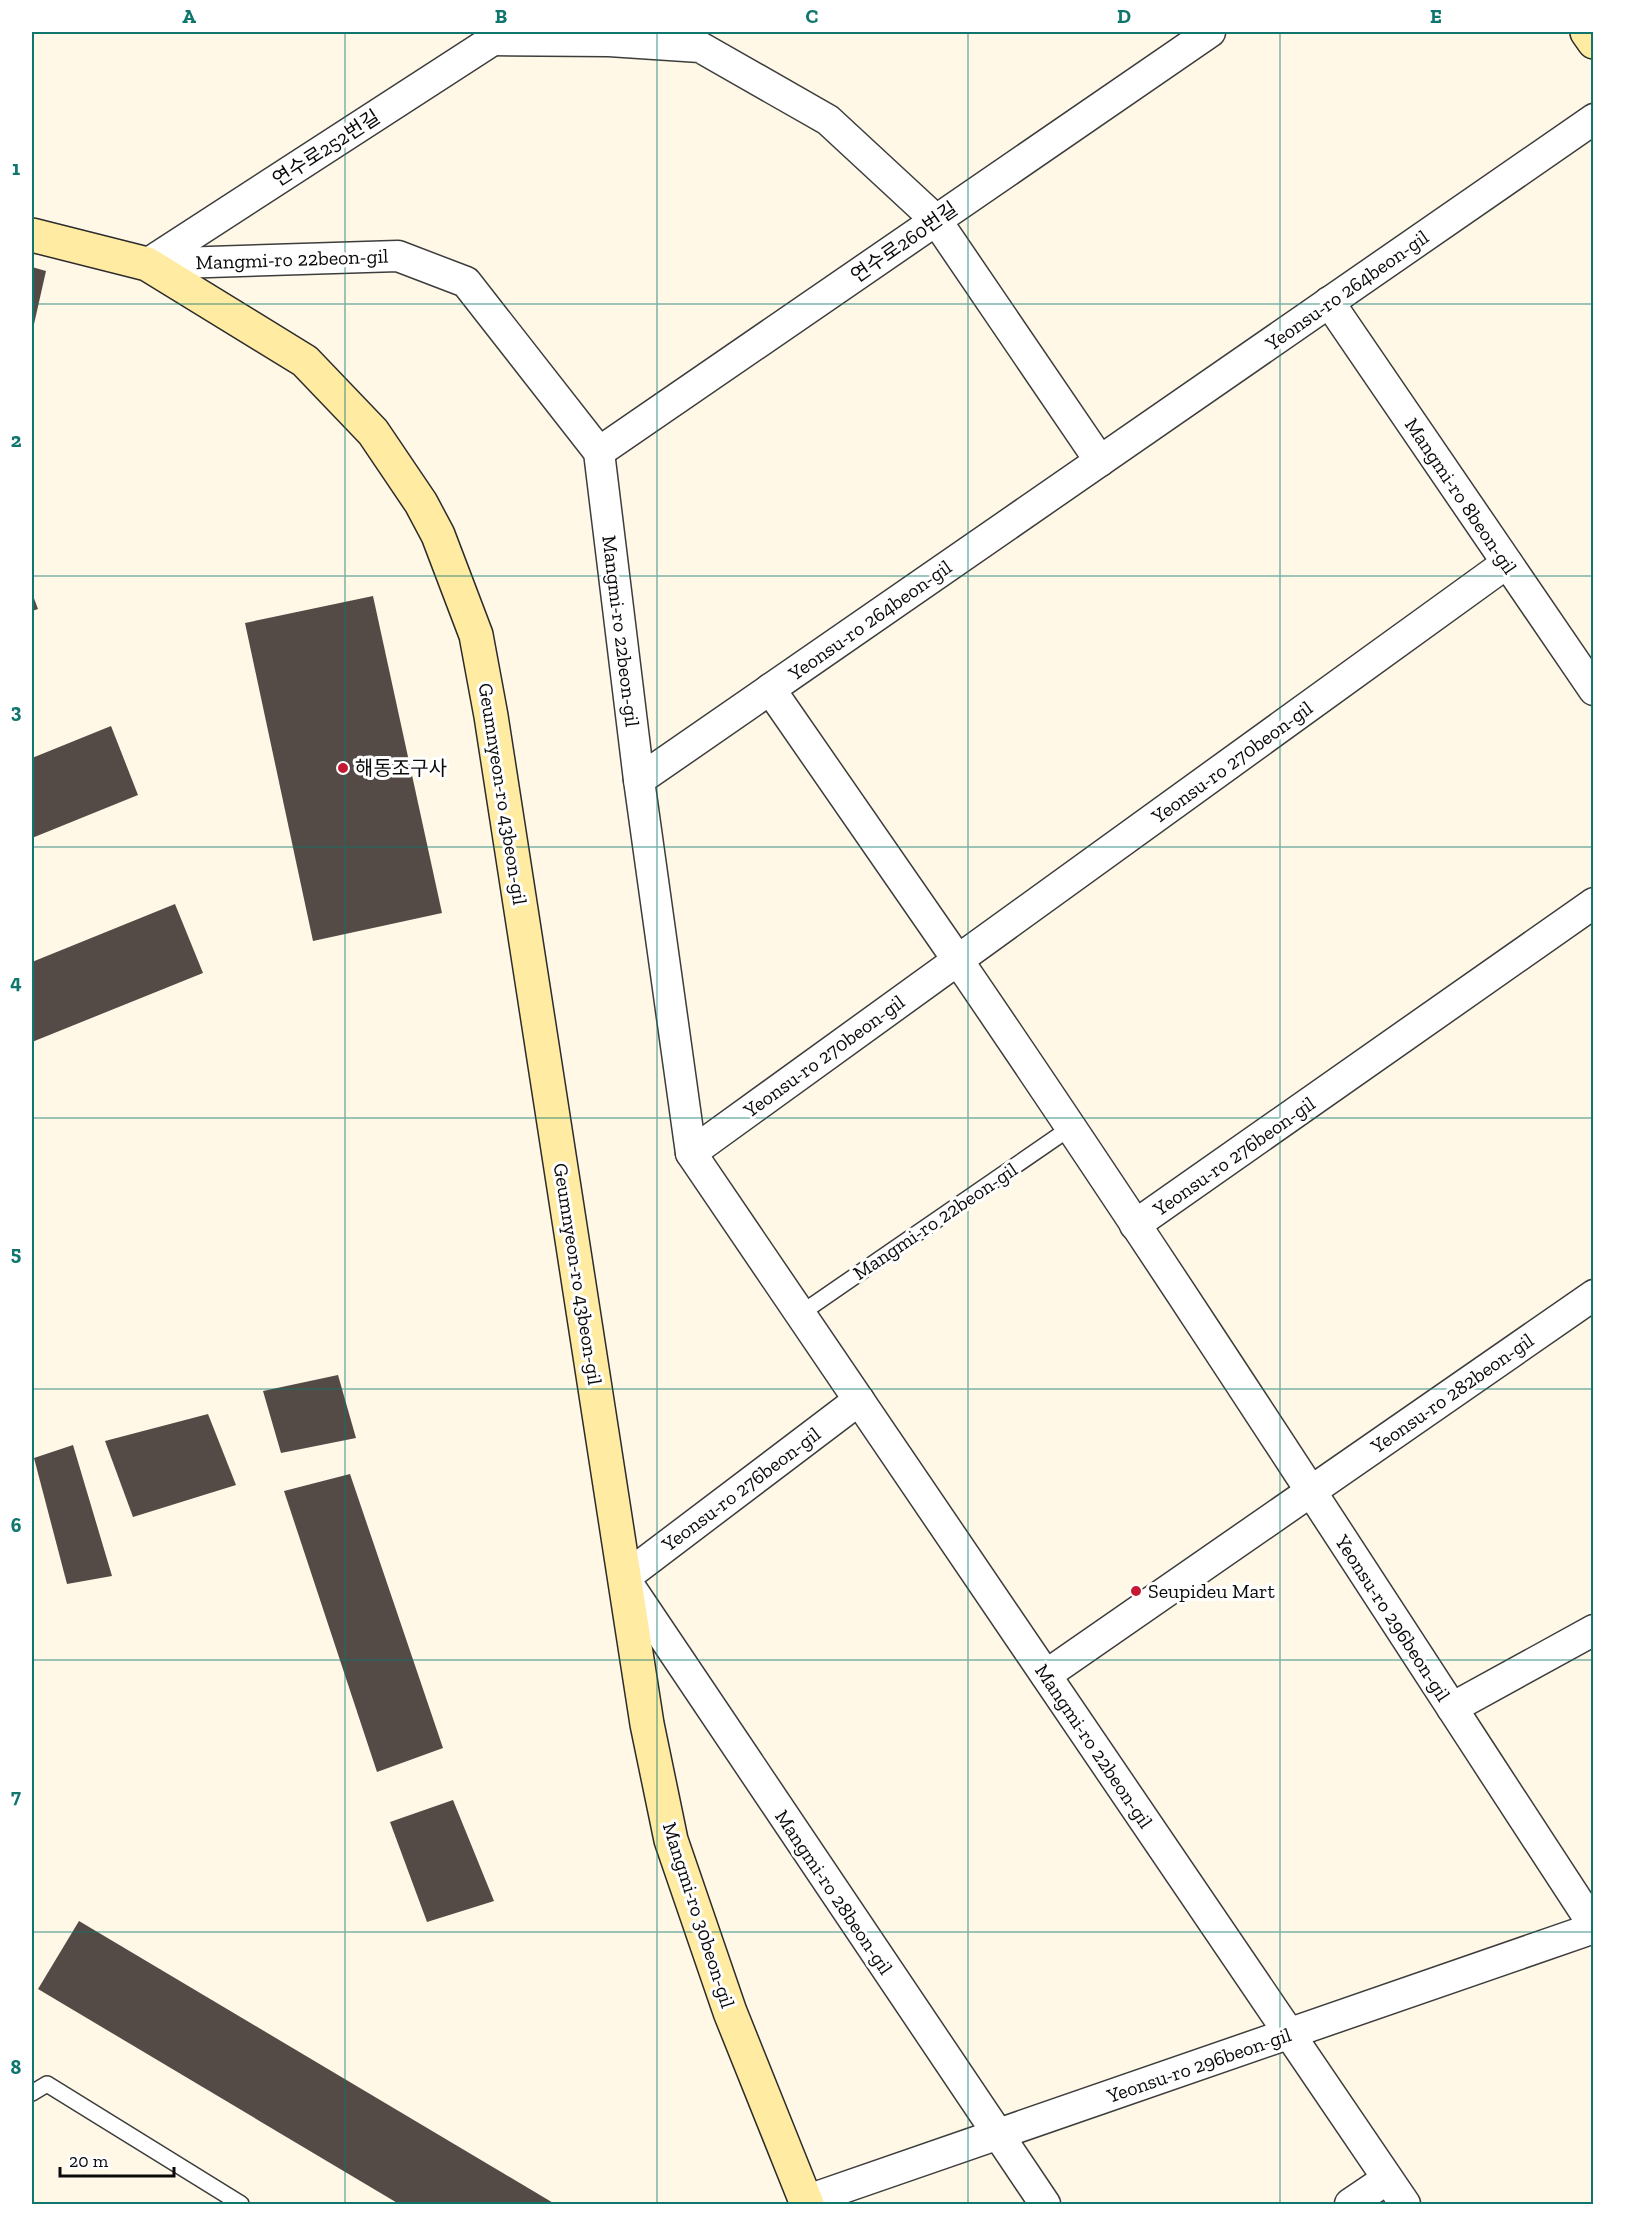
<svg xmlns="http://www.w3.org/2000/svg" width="1625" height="2236" font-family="'Zilla Slab','Noto Sans KR',serif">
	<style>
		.building { fill: #544a46 }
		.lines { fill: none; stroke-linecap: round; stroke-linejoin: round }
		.lane-casing { stroke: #3d3d3d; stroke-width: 18 }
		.street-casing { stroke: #3d3d3d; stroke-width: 33 }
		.secondary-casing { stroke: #2c2c2c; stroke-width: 36 }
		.lane { stroke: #fff; stroke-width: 15 }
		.street { stroke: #fff; stroke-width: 30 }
		.secondary { stroke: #ffeba2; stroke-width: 33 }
		.grid { fill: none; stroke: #0f766e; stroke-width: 1.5; stroke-opacity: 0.55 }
		.poi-dot { fill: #c41932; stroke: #fff; stroke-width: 2 }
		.labels { text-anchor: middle; stroke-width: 6; stroke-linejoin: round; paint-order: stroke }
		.street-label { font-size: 20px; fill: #0a0a0a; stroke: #fff }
		.poi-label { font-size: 20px; fill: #0a0a0a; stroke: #fff; text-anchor: start }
		.neatline { fill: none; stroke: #0f766e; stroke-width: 2 }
		.grid-label { font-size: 20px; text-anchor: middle; font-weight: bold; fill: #0f766e }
	</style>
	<rect width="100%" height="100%" fill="#fff8e7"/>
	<g class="building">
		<path d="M32,267l14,4 -14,62z"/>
		<path d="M32,593l6,16 -6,2z"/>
		<path d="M373,596l69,317 -129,28 -68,-318z"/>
		<path d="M111,726l27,69 -106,43v-80z"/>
		<path d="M175,904l28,69 -171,69v-80z"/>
		<path d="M338,1375l18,63 -75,15 -18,-62z"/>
		<path d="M208,1414l28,71 -103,32 -28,-76z"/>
		<path d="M73,1445l39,131 -45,8 -33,-126z"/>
		<path d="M350,1474l93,274 -66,24 -93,-281z"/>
		<path d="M453,1800l41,101 -67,21 -37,-100z"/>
		<path d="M79,1921l476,283h-156l-361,-215z"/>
	</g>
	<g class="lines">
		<g class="lane-casing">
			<g id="lane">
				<path d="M800,1314l270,-186"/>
				<path d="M32,2093l15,-9 194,120"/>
			</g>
		</g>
		<g class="street-casing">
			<g id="street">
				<path d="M491,40l118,1 91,6 128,73 108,100 164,241"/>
				<path d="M147,264l251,-8 68,26 133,170 40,328 52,373 714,1051"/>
				<path d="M147,264l358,-232"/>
				<path d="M1329,302l265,388"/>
				<path d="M599,452l611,-420"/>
				<path d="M770,689c63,90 125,180 187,270 218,319 426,644 637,967"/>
				<path d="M639,780l955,-661"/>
				<path d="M691,1153l816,-590"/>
				<path d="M1135,1225l459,-322"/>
				<path d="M859,1400l-235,178 421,626"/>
				<path d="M1046,1675l548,-380"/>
				<path d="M1452,1708l142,-78"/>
				<path d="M805,2201l789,-273"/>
				<path d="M1350,2204l37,-25"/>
			</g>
		</g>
		<g class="secondary-casing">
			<g id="secondary">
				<path d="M1587,32l7,10"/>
				<path d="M32,235l115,29 158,97 68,71 48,71 17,32 38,100 15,81 156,1008 24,116 59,172 77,192"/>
			</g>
		</g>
		<use href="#lane" class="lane"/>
		<use href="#street" class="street"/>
		<use href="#secondary" class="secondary"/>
	</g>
	<path class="grid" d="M345,32v2172M657,32v2172M968,32v2172M1280,32v2172M32,304h1562M32,576h1562M32,847h1562M32,1118h1562M32,1389h1562M32,1660h1562M32,1932h1562"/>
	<g class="poi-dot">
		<circle cx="343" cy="768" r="6"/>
		<circle cx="1136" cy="1591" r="6"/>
	</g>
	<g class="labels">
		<g class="street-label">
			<text transform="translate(326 148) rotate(-33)" y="7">연수로252번길</text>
			<text transform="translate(904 242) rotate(-35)" y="7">연수로260번길</text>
			<text transform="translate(292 259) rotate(-2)" y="7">Mangmi-ro 22beon-gil</text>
			<text transform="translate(1347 290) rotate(-35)" y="7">Yeonsu-ro 264beon-gil</text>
			<text transform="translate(1461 496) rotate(56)" y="7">Mangmi-ro 8beon-gil</text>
			<text transform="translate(870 620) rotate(-35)" y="7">Yeonsu-ro 264beon-gil</text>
			<text transform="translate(621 631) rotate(83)" y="7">Mangmi-ro 22beon-gil</text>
			<text transform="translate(1232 762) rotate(-36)" y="7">Yeonsu-ro 270beon-gil</text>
			<text transform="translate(503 794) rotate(81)" y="7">Geumnyeon-ro 43beon-gil</text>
			<text transform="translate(824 1056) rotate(-36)" y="7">Yeonsu-ro 270beon-gil</text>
			<text transform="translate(1234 1156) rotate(-35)" y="7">Yeonsu-ro 276beon-gil</text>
			<text transform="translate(935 1221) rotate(-34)" y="7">Mangmi-ro 22beon-gil</text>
			<text transform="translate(578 1274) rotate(81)" y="7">Geumnyeon-ro 43beon-gil</text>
			<text transform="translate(1452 1393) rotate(-35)" y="7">Yeonsu-ro 282beon-gil</text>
			<text transform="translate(741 1489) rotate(-37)" y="7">Yeonsu-ro 276beon-gil</text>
			<text transform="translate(1393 1618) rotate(57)" y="7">Yeonsu-ro 296beon-gil</text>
			<text transform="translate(1094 1746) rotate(56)" y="7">Mangmi-ro 22beon-gil</text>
			<text transform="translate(834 1892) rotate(56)" y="7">Mangmi-ro 28beon-gil</text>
			<text transform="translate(699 1915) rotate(72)" y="7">Mangmi-ro 30beon-gil</text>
			<text transform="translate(1199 2065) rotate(-19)" y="7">Yeonsu-ro 296beon-gil</text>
		</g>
		<g class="poi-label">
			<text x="355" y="775">해동조구사</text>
			<text x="1148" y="1598">Seupideu Mart</text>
		</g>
	</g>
	<rect width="1625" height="2236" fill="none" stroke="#ffffff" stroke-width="66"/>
	<path d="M60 2167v9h114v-9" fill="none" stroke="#0a0a0a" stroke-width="3"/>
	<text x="69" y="2167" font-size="18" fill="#0a0a0a" stroke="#ffffff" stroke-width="4.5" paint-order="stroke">20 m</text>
	<rect x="33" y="33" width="1559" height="2170" class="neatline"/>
	<g class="grid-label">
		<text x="189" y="23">A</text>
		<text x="501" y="23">B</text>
		<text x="812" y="23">C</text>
		<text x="1124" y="23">D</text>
		<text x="1436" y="23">E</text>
		<text x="16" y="175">1</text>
		<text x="16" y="447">2</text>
		<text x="16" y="718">3</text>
		<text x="16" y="989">4</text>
		<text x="16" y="1260">5</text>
		<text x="16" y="1532">6</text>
		<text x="16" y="1803">7</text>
		<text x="16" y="2074">8</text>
	</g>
</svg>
